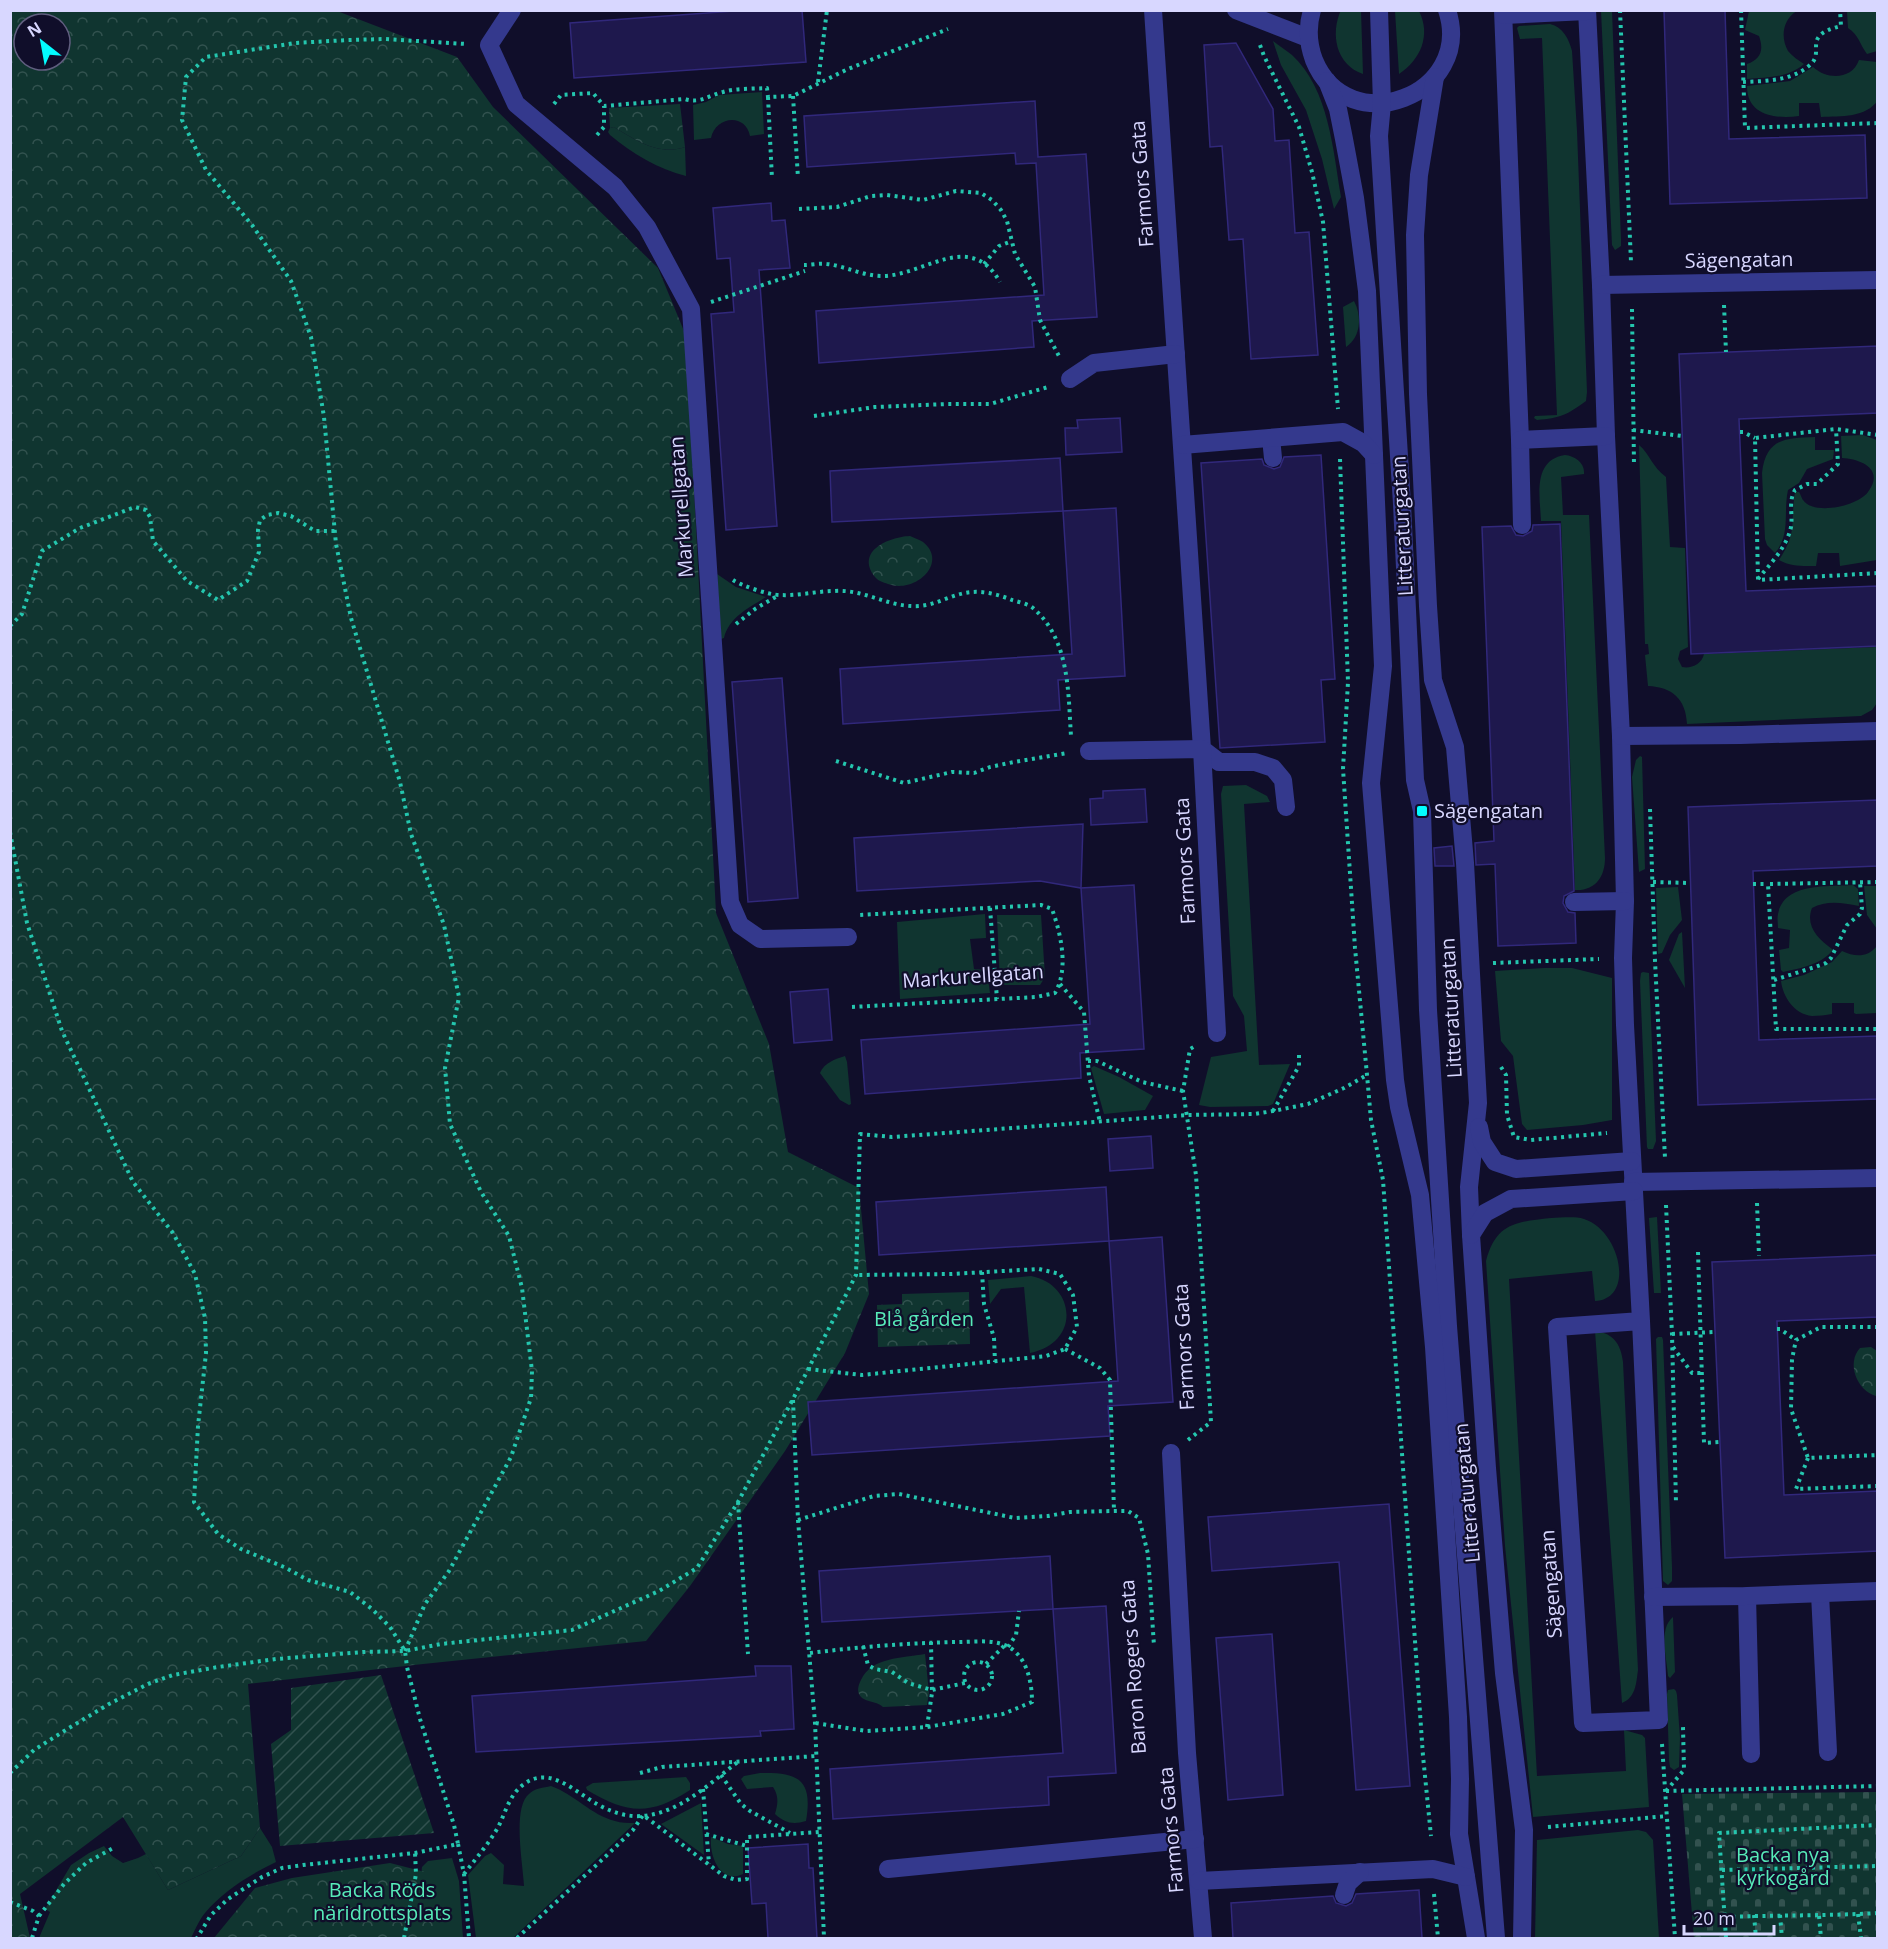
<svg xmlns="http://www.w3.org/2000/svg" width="1888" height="1949" font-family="'Open Sans',sans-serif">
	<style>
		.grass { fill: #103530 }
		.forest { fill: url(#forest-crowns); fill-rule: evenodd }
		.cemetery { fill: url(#cemetery-stones) }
		.garden { fill: url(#garden-furrows) }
		.building { fill: #1e184d; stroke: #31287b; stroke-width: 1.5 }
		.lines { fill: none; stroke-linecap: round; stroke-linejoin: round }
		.path { stroke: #24c6ae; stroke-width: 4; stroke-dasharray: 3 4.5; stroke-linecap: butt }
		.minor { stroke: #34398d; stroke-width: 18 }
		.poi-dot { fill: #03fcff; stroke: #100e2a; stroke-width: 2 }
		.labels { text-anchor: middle; stroke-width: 4.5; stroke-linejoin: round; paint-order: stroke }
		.street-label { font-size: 20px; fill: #d8d7ff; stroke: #100e2a }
		.poi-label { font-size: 20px; fill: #d8d7ff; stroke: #100e2a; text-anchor: start }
		.park-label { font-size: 20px; fill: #57ebb9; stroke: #100e2a }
	</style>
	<defs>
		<pattern id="forest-crowns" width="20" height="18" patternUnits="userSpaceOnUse" patternTransform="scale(1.5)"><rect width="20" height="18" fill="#103530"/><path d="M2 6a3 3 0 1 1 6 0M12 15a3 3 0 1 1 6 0" fill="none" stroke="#32524f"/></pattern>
		<pattern id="cemetery-stones" width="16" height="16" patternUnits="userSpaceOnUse" patternTransform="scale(1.5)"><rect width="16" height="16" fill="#103530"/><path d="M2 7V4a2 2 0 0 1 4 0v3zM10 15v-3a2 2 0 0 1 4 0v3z" fill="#32524f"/></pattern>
		<pattern id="garden-furrows" width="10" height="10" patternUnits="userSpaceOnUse" patternTransform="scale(1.5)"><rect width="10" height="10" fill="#103530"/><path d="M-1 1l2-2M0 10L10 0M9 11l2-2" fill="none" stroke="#32524f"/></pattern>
	</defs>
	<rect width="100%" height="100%" fill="#100e2a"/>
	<g class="grass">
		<path d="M1341,10l20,1 2,63c-27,-9 -33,-40 -22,-64z"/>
		<path d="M1395,11h24c12,24 2,48 -20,63z"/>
		<path d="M1601,11h11l9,228v7l-6,4 -3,-5z"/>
		<path d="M1749,11h48c-14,8 -17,26 -9,40 4,5 10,9 16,13 -16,14 -36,13 -57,15v-15c14,-5 17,-14 12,-28l-14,-6z"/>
		<path d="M1847,11h30v40l-10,3c-7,-9 -8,-19 -19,-26z"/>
		<path d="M1550,24c13,3 19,15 22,27l5,80 10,261 -1,9c-19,14 -26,17 -49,19l-3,-2 1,-2 22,-1 -15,-377 -22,1 -3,-11 2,-2z"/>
		<path d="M1273,41c6,5 13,9 19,14 37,34 41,95 49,142l-7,12 -12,-50 -16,-49 -25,-45z"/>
		<path d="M1859,60l18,2 1,38c-12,18 -37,16 -57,17l-2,-14h-20v13c-23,3 -52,0 -52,-30l43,-5 23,-14c14,13 39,13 46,-7z"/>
		<path d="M762,92l2,42 -14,2c-5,-24 -35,-19 -39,2l-17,2 -1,-35 13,-3 13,-7z"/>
		<path d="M614,127c22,13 44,29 71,20l1,29c-28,-7 -53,-22 -76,-41l-2,-3 2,-4z"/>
		<path d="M1354,301c8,15 7,36 -8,46l-3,-40z"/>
		<path d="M1863,435l14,5v120l-37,6 -1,-13h-21l-2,13c-13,0 -25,1 -37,-6 19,-28 11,-38 16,-68h4c1,1 3,7 4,8 11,16 55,6 65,-8 17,-23 -7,-33 -26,-34l-1,-22z"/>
		<path d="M1815,437v13h19l-1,9 -26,10 -8,14 -11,7c-5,23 3,44 -13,63l-8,-8 -2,-6 -3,-66c4,-35 24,-35 53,-36z"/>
		<path d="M1639,445c11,9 13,22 27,32l4,70 15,1 3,99 -8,4 -2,8 4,8c9,2 20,-3 22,-13l173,-7v56l-5,7 -11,6 -174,8c-1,-25 -15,-37 -39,-38l-3,-31 4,-1 -1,-10h-3z"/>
		<path d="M1565,455c10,1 20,8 19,19l-23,3 2,38h26l16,343c0,18 -9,33 -30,32l-14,-369h-20c-1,-24 -9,-61 24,-66z"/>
		<path d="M717,574l19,13 30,10c-17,11 -37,20 -42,41l-3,1z"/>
		<path d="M1640,756l2,1 3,112 -6,3 -7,-95 4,-17z"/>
		<path d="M1246,785l21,11 3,6 -26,2 15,261 31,-1 -17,40 -5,2 -58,1 -11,-2 12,-48 36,-6 -3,-35 -11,-20 -12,-202 2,-8z"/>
		<path d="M1853,885l5,4 1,17c-17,-3 -32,-6 -47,2 -7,18 6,31 20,41v2c-12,14 -31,17 -49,21l-2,-2 -2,-20 10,-2 1,-18 -12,-2c0,-4 -1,-10 0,-14 6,-32 51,-27 75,-29z"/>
		<path d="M1864,886h13v43l-10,-14z"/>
		<path d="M1678,887l4,33 -12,15 -8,18 -4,1 -2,-66z"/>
		<path d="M985,914l1,24 -16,1 4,30 13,1 3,23 -90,6 -3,-77z"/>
		<path d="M1682,932l3,56 -16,-28 10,-26z"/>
		<path d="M1877,946v67l-21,1 -2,-1v-10h-22v11c-6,1 -14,2 -20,2 -18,-2 -29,-19 -31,-35l23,-6 28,-13 10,-11c13,6 25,7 35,-5z"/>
		<path d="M1544,968h28l40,10v142l-29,5 -56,5 -5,-6 -9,-68 -12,-15 -6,-70z"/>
		<path d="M1643,972l6,1 7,168 -3,8h-5l-1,-2 -7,-166 1,-8z"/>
		<path d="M845,1056l2,6 4,42 -2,1 -9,-5 -20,-27c4,-10 15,-14 25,-17z"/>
		<path d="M1094,1066l25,11 34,19 -8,14 -41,4 -13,-46z"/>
		<path d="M1657,1217l4,76h-7l-5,-75z"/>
		<path d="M1551,1218c10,0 23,-2 33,1 36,11 52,80 11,82l-3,-30 -83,8 28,497 89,-5 -2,-41 18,5 3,3 4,69 -116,10 -28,-271 -19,-285c10,-38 30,-39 65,-43z"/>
		<path d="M1031,1276c44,8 51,66 -1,77l-6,-66 -23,2 -11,15 -2,-24z"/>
		<path d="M1595,1331c19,2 26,14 28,31l15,308c-2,14 -2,27 -16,33z"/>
		<path d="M1658,1337h4l1,3 9,227v14l-4,4 -5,-4 -7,-242z"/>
		<path d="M1673,1617l2,55 -5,6 -2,-2c-1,-18 -10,-47 5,-59z"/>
		<path d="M1674,1689l2,2 1,4 3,43 -1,29 -5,3 -4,-3 -1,-7 -2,-66 1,-4z"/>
		<path d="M760,1773c39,-1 53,7 46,48 -13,4 -21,2 -31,-7 3,-10 4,-18 -2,-27l-26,2 -6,-10 3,-3z"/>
		<path d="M686,1777l4,6v7c-40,26 -63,24 -103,0l-1,-3 7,-4z"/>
		<path d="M551,1786c23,8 40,29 64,35 6,2 13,2 20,2l-122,115h-37l-8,-63 17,-19 6,-3 13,12 -1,19 21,2c-1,-22 -12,-78 5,-92 6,-6 14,-6 22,-8z"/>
		<path d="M701,1803l3,52 -43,-31z"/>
		<path d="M260,1828l12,19 4,15c-25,12 -53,29 -71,51 -6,7 -10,17 -14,25h-152l11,-26 -5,-3 26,-44 18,-12 15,-7 8,10 11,7 15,-5 8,-4 22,36 73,-34z"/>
		<path d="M1638,1830l8,2 7,8 6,98h-124l2,-98z"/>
		<path d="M711,1837l17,7 15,2v28c-23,11 -34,-19 -32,-37z"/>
		<path d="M452,1858l7,23 4,57h-49l8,-71 6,-6z"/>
	</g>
	<g class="forest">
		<path d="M11,11h326l120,46 36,50 165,161 28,68 30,577 53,131 19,108 71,36 10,106 -24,59 -60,98 -95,135 -44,55 -223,23 -175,20 12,144 -19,28 -73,34 -45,-73 -103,77 10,44h-19zM24,24h36v36h-36z"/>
		<path d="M680,104l5,43c-27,9 -49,-7 -71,-20l-4,1 -1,-20z"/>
		<path d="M910,536c4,2 10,4 13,6 26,21 -8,52 -35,42 -5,-2 -10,-3 -13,-7 -20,-26 14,-40 35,-41z"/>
		<path d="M997,915h44l4,62 -5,8h-40z"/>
		<path d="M969,1292l1,52 -92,3 -1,-42 25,-1v-10z"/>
		<path d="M1871,1347l6,4 -1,45c-19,-5 -30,-33 -16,-48z"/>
		<path d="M925,1654l4,39 -2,12 -44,2c-7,-7 -20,-4 -24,-13 -2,-5 0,-10 2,-14 10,-23 42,-22 64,-26z"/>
		<path d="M390,1863l43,11 3,64h-222l41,-50 37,-10z"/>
	</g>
	<path class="cemetery" d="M1877,1792v146h-183l-12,-144z"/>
	<path class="garden" d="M381,1675l53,158 -154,13 -9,-102 20,-14v-42z"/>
	<g class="building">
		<path d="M748,10h54l4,52 -232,16 -4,-55z"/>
		<path d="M1664,10h61l4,129 136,-4 2,63 -197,6z"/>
		<path d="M1236,43l37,66 2,32 14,-1 6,93 14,-1 9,123 -67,4 -8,-120 -14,1 -7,-94 -12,1 -6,-102z"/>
		<path d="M1035,101l3,56 48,-3 11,163 -65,4 2,26 -215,16 -3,-52 228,-16 -8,-132 -20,1 -1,-11 -208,14 -3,-51z"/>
		<path d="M771,203l1,18 13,-1 5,48 -31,2 18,256 -51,4 -15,-216 23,-2 -4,-54 -13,1 -4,-51z"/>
		<path d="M1878,346v67l-139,6 7,172 132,-5v60l-187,8 -12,-300z"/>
		<path d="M1120,418l2,34 -56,3 -1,-27h13l-1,-8z"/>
		<path d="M1321,455l14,224 -14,1 4,62 -105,6 -19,-285 61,-4 2,6 10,4 6,-2 4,-10z"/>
		<path d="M1060,458l3,53 -231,11 -2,-51z"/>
		<path d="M1116,508l9,168 -67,4 2,30 -217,14 -3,-55 232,-15 -9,-143z"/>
		<path d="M1560,524l14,367 -10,5 -1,7 5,9 7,1 1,30 -78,3 -3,-82 -19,1 -1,-22 19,-2 -12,-314 29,-1 5,9 7,1 9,-5 1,-6z"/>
		<path d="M782,678l16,220 -50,4 -16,-220z"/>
		<path d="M1145,789l2,33 -56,3 -1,-26 13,-1v-7z"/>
		<path d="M1878,800v66l-125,5 6,169 119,-4v63l-180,6 -10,-298z"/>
		<path d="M1083,824l-2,64 -41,-7 -183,10 -3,-53z"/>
		<path d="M1452,846l2,20h-19l-1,-18z"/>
		<path d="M1134,885l10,164 -64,4 1,25 -216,16 -4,-54 229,-16 -9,-136z"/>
		<path d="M828,989l4,51 -38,3 -4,-51z"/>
		<path d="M1151,1136l2,32 -43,3 -2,-32z"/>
		<path d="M1106,1187l3,54 -230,14 -3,-53z"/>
		<path d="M1162,1237l11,165 -65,4 2,30 -298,19 -4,-53 310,-21 -9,-140z"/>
		<path d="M1878,1255v62l-101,4 7,174 94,-4v60l-153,7 -13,-296z"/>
		<path d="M1389,1504l21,282 -54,4 -17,-228 -127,9 -4,-54z"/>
		<path d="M1050,1556l3,53 -231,13 -3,-51z"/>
		<path d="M1106,1606l10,167 -68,4 1,28 -216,14 -3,-50 233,-16 -10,-144z"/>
		<path d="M1272,1634l11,161 -55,5 -12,-162z"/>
		<path d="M755,1666h36l3,63 -34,2 1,5 -285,16 -4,-56 284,-20z"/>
		<path d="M808,1844l1,24h4l4,70h-49l-2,-35 -14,1 -4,-56z"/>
		<path d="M1419,1890l3,48h-189l-2,-35 102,-7 3,7 10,3 6,-3 4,-9z"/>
	</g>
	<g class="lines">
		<g class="path">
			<path d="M1620,10l11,252"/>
			<path d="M1741,10l4,118 133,-5"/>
			<path d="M1260,45l4,11 35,71 13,45 11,50 15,187"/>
			<path d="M818,82l9,-72"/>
			<path d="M1743,82c23,-1 49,-1 67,-17 16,-14 -10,-29 31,-39l-1,-16"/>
			<path d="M793,96l5,82"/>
			<path d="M768,97l4,82"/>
			<path d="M554,104l7,-9 32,-2 11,13 81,-7c15,5 24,-4 38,-7 13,-4 30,-3 44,-4l1,9 25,-1 55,-27 100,-40"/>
			<path d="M597,135l7,-8v-21"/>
			<path d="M799,209l38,-2 34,-11 16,-1 36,5 33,-9 25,2 11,7 9,10 6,11 8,33 20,33 5,33 20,38"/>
			<path d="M984,264l15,-18 13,-5"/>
			<path d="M804,265c7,0 16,-2 23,-1 18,2 36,12 55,12 42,0 88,-47 118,6"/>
			<path d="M711,302l94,-31"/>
			<path d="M1724,305l2,47"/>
			<path d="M1632,309l2,157"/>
			<path d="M814,416l61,-9 73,-3h42l58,-17"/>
			<path d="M1633,430l49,6"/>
			<path d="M1740,432h3l12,6"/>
			<path d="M1878,435l-42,-6 -81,9 3,142 120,-7"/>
			<path d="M1340,459l8,223 -5,87 12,179 12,127 4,45 12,60 40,576 8,80"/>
			<path d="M1758,579c12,-15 29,-32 33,-52 2,-13 -3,-25 4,-37l12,-6h10l21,-20 -2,-35"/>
			<path d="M733,580c9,6 36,15 47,15 18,1 37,-4 55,-4 30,-2 54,17 84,15 18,-1 35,-13 53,-14 13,-1 28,3 40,8 7,2 16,4 21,8 37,32 35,84 38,128"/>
			<path d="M736,624l19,-15 24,-14"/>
			<path d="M10,626l12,-12 20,-63 38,-23 55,-21 11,3 4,7 3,24 34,40 31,19 29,-19 12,-29 -1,-22 2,-10 7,-5 11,-2 13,3 24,15h20"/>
			<path d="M836,761l68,22 48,-11 22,1 16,-6 24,-5 53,-9"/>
			<path d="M1650,809l5,152 10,197"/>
			<path d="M10,832l17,91 35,108 71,151 40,51 22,41 10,44 1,35 -8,73 -4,76 24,32 23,15 43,18 24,13 42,12 22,17 18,18 15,24 2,16 13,52 34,106 4,19 -43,9 -112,12 -21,3 -20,9 -34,22 -17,16 -14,23"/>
			<path d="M1653,882l37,1"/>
			<path d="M1878,882l-110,2 8,145h102"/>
			<path d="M1753,884h15"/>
			<path d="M990,908l7,91"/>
			<path d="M1493,963l106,-4"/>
			<path d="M1774,980l41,-13 11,-4 5,-5 16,-33 13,-11 2,-6 -2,-26"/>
			<path d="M1060,984l24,28 5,64 11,46"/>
			<path d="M852,1007l184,-10 19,-4c14,-24 6,-59 -3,-84l-11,-4 -182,10"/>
			<path d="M1088,1061h9l45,21 41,9"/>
			<path d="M1501,1067l5,8 1,40 7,22 17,3 76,-7"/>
			<path d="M1273,1111l26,-45v-15"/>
			<path d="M1757,1203l2,53"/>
			<path d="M1666,1205l6,129 4,169"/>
			<path d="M1698,1252l6,191 16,-1"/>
			<path d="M982,1272l2,32 10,34 1,24"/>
			<path d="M1878,1327h-57l-25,13 -4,19 -1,50 17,49 70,-3"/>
			<path d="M1777,1329h3l16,11"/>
			<path d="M1672,1334l43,-2"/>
			<path d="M1673,1347l19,26h10"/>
			<path d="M1065,1349l35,19 10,12 4,131"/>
			<path d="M808,1369l54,6 184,-19 19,-7 12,-22 -4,-32 -13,-21 -21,-5 -88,5 -95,1"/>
			<path d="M793,1400l5,120 17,203 9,215"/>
			<path d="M1188,1440l23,-18 -15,-247 -13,-84 7,-42 7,-4"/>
			<path d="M1808,1458l-12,31 82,-3"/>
			<path d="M738,1502l10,152"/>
			<path d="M798,1520l76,-24 25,-2 116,24 33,-2 22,-4 44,-1h14l11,7 9,36 6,92"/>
			<path d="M863,1646l5,19 7,4 17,3 16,11 24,7 33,-7"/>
			<path d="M1008,1647l8,-12 3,-24"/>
			<path d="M405,1651l20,-47 24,-33 62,-114 20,-59 1,-27 -10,-83 -13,-52 -28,-44 -31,-68 -5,-56 14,-71 -15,-72 -33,-91 -11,-52 -49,-164 -15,-74 -12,-127 -13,-80 -20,-56 -39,-56 -46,-55 -24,-50 4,-43 20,-20 89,-14 53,-3 37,-1 81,5"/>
			<path d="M810,1653c49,-6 97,-10 147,-11 16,0 35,-3 50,4 20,10 25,36 25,56l-29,12 -76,13 -61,4 -51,-8"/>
			<circle cx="978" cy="1676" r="14"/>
			<path d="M986,1664l18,-18"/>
			<path d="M927,1727l5,-34 -1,-51"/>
			<path d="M1662,1744l13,194"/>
			<path d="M10,1773l24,-23 35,-22 40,-24 39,-20 25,-9 45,-8 58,-8 87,-7 42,-1 36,-7 131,-14 87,-39 38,-23 41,-66 55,-103 63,-124 4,-141 32,3 295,-22 68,-1 18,-3 35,-7 36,-16 23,-13"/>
			<path d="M640,1773l22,-6 154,-11"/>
			<path d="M721,1775l20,29 9,7 40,22"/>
			<path d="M703,1789l6,75"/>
			<path d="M1666,1791l18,-21 -1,-43"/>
			<path d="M1666,1791l212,-5"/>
			<path d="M1548,1827l119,-11"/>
			<path d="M706,1834l41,12"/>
			<path d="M458,1844l6,30 5,64"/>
			<path d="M1722,1870l156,-4"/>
			<path d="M464,1874c10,-13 21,-26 30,-40 11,-16 13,-38 30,-50 26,-19 51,8 73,20 14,8 29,13 44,12 38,-2 69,-33 98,-55"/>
			<path d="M1434,1894l4,44"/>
			<path d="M10,1902l23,9 6,5 -7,22"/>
			<path d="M1858,1914l3,24"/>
			<path d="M1754,1915l2,23"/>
			<path d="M1780,1915l2,23"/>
			<path d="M39,1916l25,-32 22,-21 29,-16"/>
			<path d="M1819,1916l2,22"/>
			<path d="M1725,1917c51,-2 102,-1 153,-4"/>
			<path d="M404,1938l12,-64 -1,-21"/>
			<path d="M517,1938l87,-80 29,-28 10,-15 81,61 12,4 11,-1v-42l73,-5"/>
			<path d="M1726,1938l-7,-105 159,-8"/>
		</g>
		<g class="minor">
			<path d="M512,10l-23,35 27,59 99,83 32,40 44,82 39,593 10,23 20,14 88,-2"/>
			<path d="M1153,10l49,739 17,13h36l18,6 10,12 3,27"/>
			<path d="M1236,10l72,28"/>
			<path d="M1312,10c-5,17 -4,34 2,50 34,83 161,35 133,-50"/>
			<path d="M1379,10l3,94 -3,32 23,368 13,276 7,31 6,199 20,316 48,612"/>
			<path d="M1503,10l17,430 2,85"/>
			<path d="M1587,10l14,275 5,151 15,300 4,165 -2,57 2,67 16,296 18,399 -76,3 -26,-396 84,-6"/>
			<path d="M1504,15l83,-4"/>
			<path d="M1435,77l-16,98 -4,60 3,159 10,212 5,74 22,67 10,116 13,240 -9,84 2,48 16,233 17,205 20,157 -2,108"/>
			<path d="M1327,81l11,28 6,30 11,59 12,93 16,375 -12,117 24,297 4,27 21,88 14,152 24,370 2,62 -1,55 17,104"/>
			<path d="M1601,285l277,-5"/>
			<path d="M1070,379l24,-16 82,-9"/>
			<path d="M1271,438l2,20"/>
			<path d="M1520,440l86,-4"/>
			<path d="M1182,445l161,-13 20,11 11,12"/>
			<path d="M1621,736l120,-1 137,-4"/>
			<path d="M1089,751l113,-2 15,284"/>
			<path d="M1574,902l51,-1"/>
			<path d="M1479,1127l3,15 13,20 21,7 116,-8"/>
			<path d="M1633,1182l245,-4"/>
			<path d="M1471,1235l14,-22 26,-14 123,-8"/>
			<path d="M1171,1453l16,300 16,185"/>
			<path d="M1820,1594l8,158"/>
			<path d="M1747,1596l4,158"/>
			<path d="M1653,1597l94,-1 131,-5"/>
			<path d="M888,1869l307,-30"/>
			<path d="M1199,1881l234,-12 33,8"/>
			<path d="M1344,1895l4,-12 12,-11"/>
		</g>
	</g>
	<rect class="poi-dot" x="1416" y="805" width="12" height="12" rx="3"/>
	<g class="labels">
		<g class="street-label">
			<text transform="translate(1142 184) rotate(-94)" y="7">Farmors Gata</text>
			<text transform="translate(1739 260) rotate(-1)" y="7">Sägengatan</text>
			<text transform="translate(681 507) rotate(-94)" y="7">Markurellgatan</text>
			<text transform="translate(1402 526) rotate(-93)" y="7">Litteraturgatan</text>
			<text transform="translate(1185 861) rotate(-93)" y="7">Farmors Gata</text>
			<text transform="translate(973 976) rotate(-4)" y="7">Markurellgatan</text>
			<text transform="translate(1451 1008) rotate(-93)" y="7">Litteraturgatan</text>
			<text transform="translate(1184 1347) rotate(-93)" y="7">Farmors Gata</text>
			<text transform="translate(1467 1493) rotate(-95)" y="7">Litteraturgatan</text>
			<text transform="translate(1551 1584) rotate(-94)" y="7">Sägengatan</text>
			<text transform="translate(1133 1667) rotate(-94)" y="7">Baron Rogers Gata</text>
			<text transform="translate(1171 1830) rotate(-95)" y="7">Farmors Gata</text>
		</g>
		<g class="poi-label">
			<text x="1434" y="818">Sägengatan</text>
		</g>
		<g class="park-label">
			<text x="924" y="1326">Blå gården</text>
			<text x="1783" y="1862">Backa nya<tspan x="1783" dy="23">kyrkogård</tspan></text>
			<text x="382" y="1897">Backa Röds<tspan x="382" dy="23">näridrottsplats</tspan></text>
		</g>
	</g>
	<rect width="1888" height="1949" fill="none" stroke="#d8d7ff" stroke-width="24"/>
	<g transform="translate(42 42) rotate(329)"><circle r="28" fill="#100e2a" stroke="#605e7f" stroke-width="1.5"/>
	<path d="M0-4.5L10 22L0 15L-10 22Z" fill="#03fcff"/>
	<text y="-9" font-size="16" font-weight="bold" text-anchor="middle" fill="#d8d7ff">N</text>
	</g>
	<path d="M1684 1925v9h90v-9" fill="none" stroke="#d8d7ff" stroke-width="3"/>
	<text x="1693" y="1925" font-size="18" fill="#d8d7ff" stroke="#100e2a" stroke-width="4.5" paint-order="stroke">20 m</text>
</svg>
